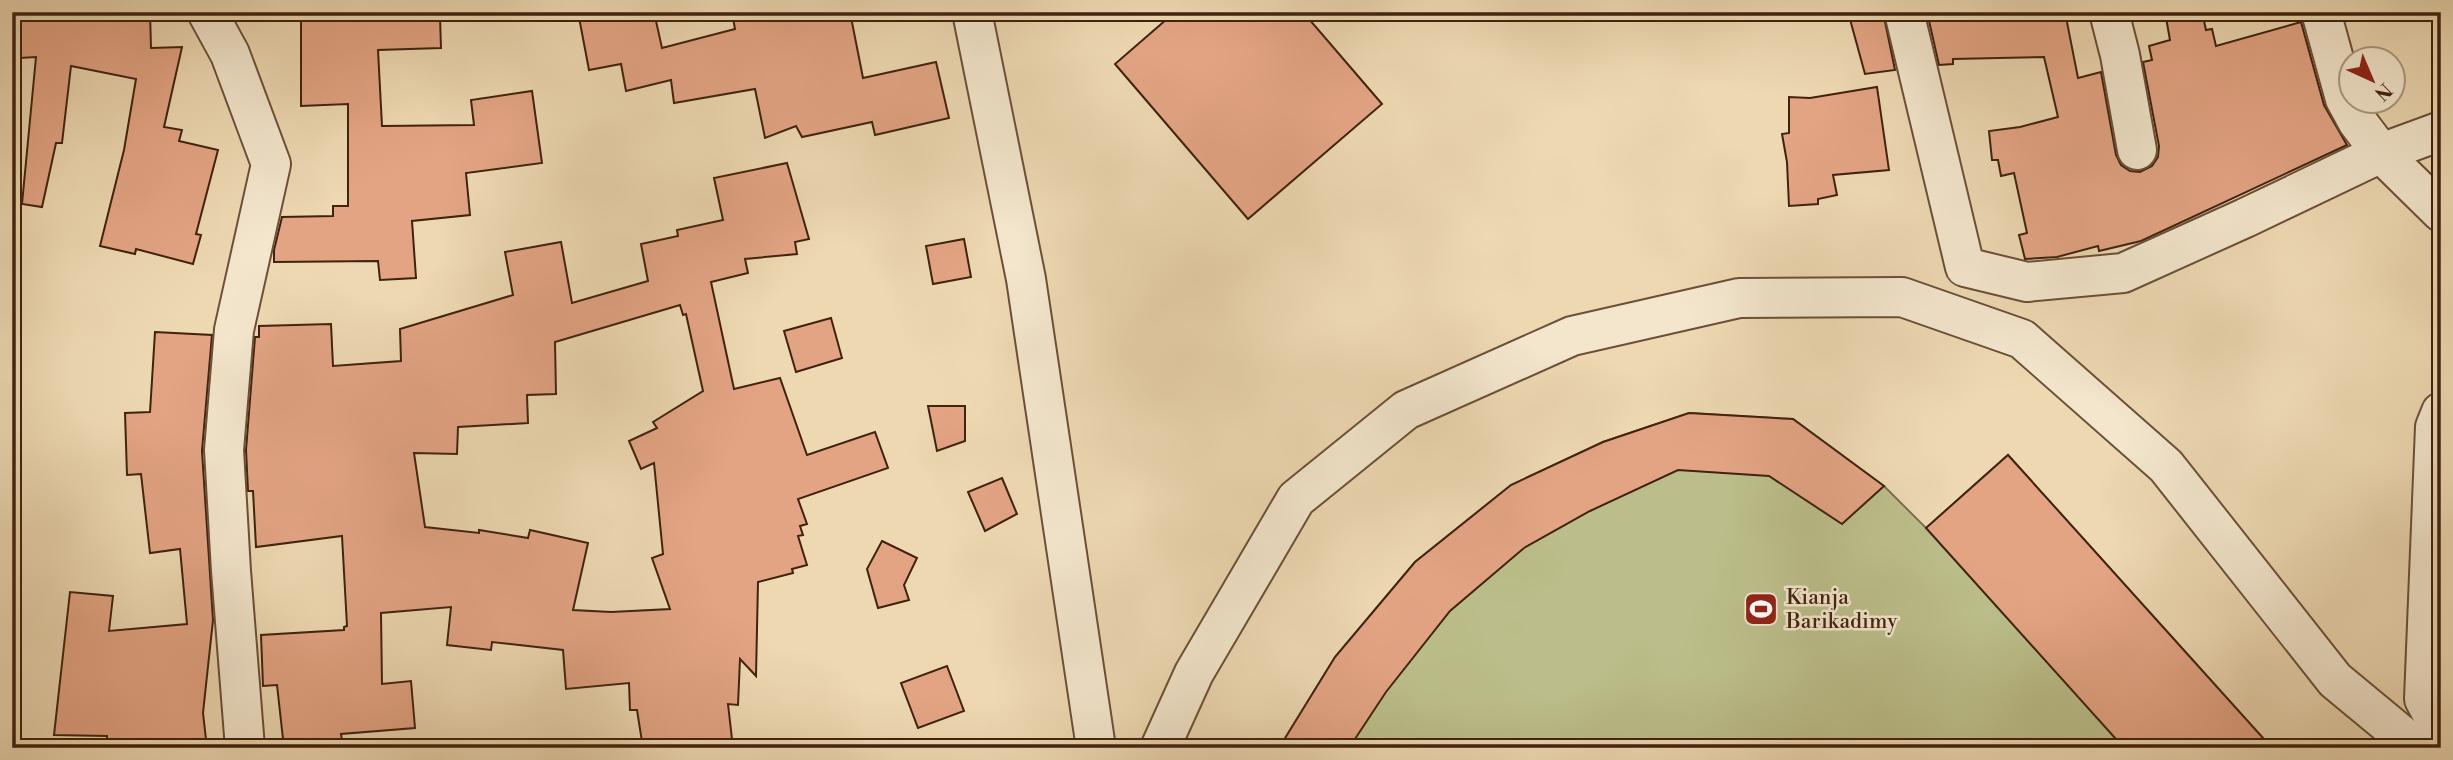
<svg xmlns="http://www.w3.org/2000/svg" width="2453" height="760" font-family="'Libre Bodoni',serif">
	<style>
		.green { fill: #bbbe8a; stroke: #7e704c; stroke-width: 2 }
		.building { fill: #e3a484; stroke: #40220e; stroke-width: 2; fill-rule: evenodd }
		.lines { fill: none; stroke-linecap: round; stroke-linejoin: round }
		.street-casing { stroke: #6b5037; stroke-width: 42 }
		.street { stroke: #f3e6cd; stroke-width: 38 }
		.labels { text-anchor: middle; stroke-width: 5; stroke-linejoin: round; paint-order: stroke }
		.poi-label { font-size: 21px; fill: #40220e; stroke: #f3e6cd; text-anchor: start }
	</style>
	<rect width="100%" height="100%" fill="#edd8b2"/>
	<filter id="stains"><feTurbulence type="fractalNoise" baseFrequency=".00286" numOctaves="4"/><feColorMatrix values="0 0 0 0 .2 0 0 0 0 .09 0 0 0 0 .02 0 0 0 .5 -.17"/></filter>
	<radialGradient id="worn" r=".72"><stop offset=".6" stop-color="#630" stop-opacity="0"/><stop offset="1" stop-color="#630" stop-opacity=".3"/></radialGradient>
	<path class="green" d="M1689,413l104,6 91,67 42,42 82,-73 264,293h-993l56,-91 80,-95 96,-77 92,-43z"/>
	<g class="building">
		<path d="M18,12h132l1,36 31,-1 -18,80 18,3 -3,11 39,9 -22,84 5,1 -8,29 -57,-15 -1,5 -35,-8 24,-96 12,-71 -65,-13 -9,77h-6l-14,64 -20,-3 14,-147 -17,1z"/>
		<path d="M301,12h90l1,7 48,-2 1,31 -63,2 4,76 92,-1 -3,-25 61,-9 10,72 -76,10 4,42 -58,6 4,57 -36,2 -2,-19 -104,1v-12l8,-33 51,-1v-10h15v-102l-47,2z"/>
		<path d="M578,12h76l8,36 73,-19 -3,-17h118l13,66 73,-16 13,56 -74,17 -3,-13 -70,15 -6,-11 -31,12 -10,-49 -81,14 -3,-23 -45,11 -5,-27 -32,6z"/>
		<path d="M1175,12h128l79,92 -134,115 -133,-155z"/>
		<path d="M1848,12h35l12,58 -30,4z"/>
		<path d="M1927,12h138l13,66 23,-6 15,83 5,10 9,6 10,1 12,-6 6,-9 1,-11 -16,-84 9,-2 -3,-14 21,-6 -5,-28h37l4,18 6,-1 4,17 85,-24 23,83 23,40 -206,96 -42,10 -1,-5 -41,11 -32,2 -6,-24 8,-2 -13,-60 -13,3 -3,-16h-6l-3,-29 31,-4 38,-10 -14,-60 -91,2v5l-14,1z"/>
		<path d="M1877,87l12,83 -56,5 4,20 -19,4v5l-29,2 -2,-44 -5,-28 7,-1v-36l21,1z"/>
		<path d="M787,163l22,76 -14,3 2,12 -52,5 3,14 -37,9 23,107 46,-11 27,77 68,-23 13,36 -90,31 9,25 -7,2 3,9 -5,1 9,29 -15,4 1,4 -35,9 -2,94 -16,-17 -2,46 -10,-1 5,44h-90l-6,-38h-7l-1,-27 -63,6 -3,-39 -71,-8 -1,8 -44,-5 4,-38 -70,6 1,71 29,-3 4,47 -74,6 2,14h-59l-7,-63 -14,1 -2,-51 83,-5v-3l3,-1 -5,-90 -86,11 -3,-56h-5l-2,-41 9,-113h4v-11l72,-2 2,42 68,-5 -1,-32 113,-34 -8,-43 56,-10 11,61 76,-22 -7,-37 37,-8 -1,-6 46,-10 -9,-42zM680,305l3,10 3,-1 17,77 -50,31 4,6 -28,13 12,28 13,-6 9,91 -11,4 18,51 -59,3 -38,-2 15,-67 -58,-13 -2,8 -49,-8v3l-54,-6 -11,-74 43,1 1,-27 70,-4 -1,-28 29,-1 -1,-52z"/>
		<path d="M964,239l7,38 -38,7 -7,-38z"/>
		<path d="M831,318l11,40 -46,14 -12,-41z"/>
		<path d="M155,332l57,3 -10,116 11,169 -10,93 4,35h-53l-1,-5 -46,-1v-6l-53,-1 16,-143 43,4 -4,35 78,-7 -7,-75 -30,4 -9,-79 -14,1 -2,-62 25,-1z"/>
		<path d="M928,406h37v35l-28,10z"/>
		<path d="M1689,413l104,6 91,67 -42,38 -73,-48 -91,-6 -88,41 -66,37 -74,63 -64,81 -37,56h-70l56,-91 80,-95 96,-77 92,-43z"/>
		<path d="M2008,455l264,293h-148l-198,-220z"/>
		<path d="M1002,478l15,36 -32,17 -17,-39z"/>
		<path d="M882,541l35,17 -13,27 5,15 -31,8 -11,-39z"/>
		<path d="M947,666l17,45 -46,17 -17,-45z"/>
	</g>
	<g class="lines">
		<g class="street-casing">
			<g id="street">
				<path d="M207,12l23,42 41,110 -37,166 -10,120 7,121 14,177"/>
				<path d="M972,12l54,267 70,469"/>
				<path d="M1904,12l61,255 62,15 96,-9 122,-55 136,-65 60,59"/>
				<path d="M2109,12l11,43 17,95"/>
				<path d="M2321,12l24,87 12,22 24,32 60,-22"/>
				<path d="M2441,412l-6,15 -11,272 17,32"/>
				<path d="M1160,748l34,-75 102,-174 110,-89 166,-74 167,-38 163,-1 120,42 144,127 169,214 82,68"/>
			</g>
		</g>
		<use href="#street" class="street"/>
	</g>
	<defs>
		<g id="stadium-square" transform="scale(1.75)"><rect x="-9" y="-9" width="18" height="18" rx="4" fill="#8f2418" stroke="#f3e6cd"/><path d="M0-5a6.5 5 0 1 0 0 10a6.5 5 0 1 0 0-10ZM-3.5-1.8h7v3.6h-7Z" fill="#fff"/></g>
	</defs>
	<g fill-rule="evenodd">
		<use href="#stadium-square" x="1761" y="609"/>
	</g>
	<g class="labels">
		<g class="poi-label">
			<text x="1786" y="604">Kianja<tspan x="1786" dy="24">Barikadimy</tspan></text>
		</g>
	</g>
	<rect width="2453" height="760" fill="none" stroke="#edd8b2" stroke-width="42"/>
	<rect x="14" y="14" width="2425" height="732" fill="none" stroke="#40220e" stroke-width="3.5"/>
	<rect x="21" y="21" width="2411" height="718" fill="none" stroke="#40220e" stroke-width="2"/>
	<g transform="translate(2372 80) rotate(136)"><circle r="33" fill="#f3e6cd" stroke="#ab9881" stroke-width="2"/>
	<path d="M0-5L12 26L0 18L-12 26Z" fill="#8f2418"/>
	<text y="-10" font-size="19" font-weight="bold" text-anchor="middle" fill="#40220e">N</text>
	</g>
	<rect width="100%" height="100%" filter="url(#stains)"/>
	<rect width="100%" height="100%" fill="url(#worn)"/>
</svg>
